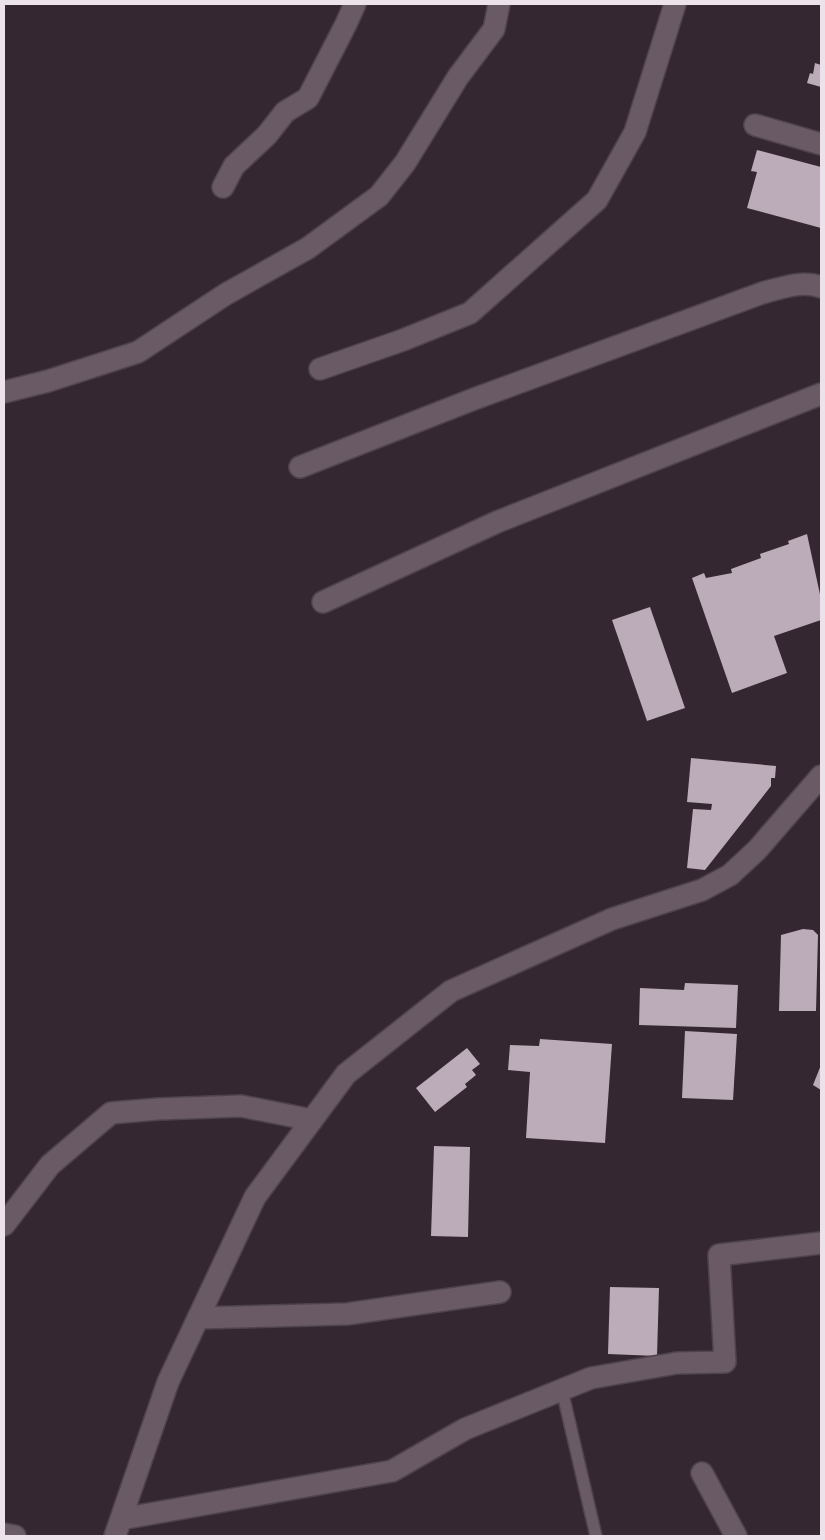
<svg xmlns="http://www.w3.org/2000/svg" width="825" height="1540" font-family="'Roboto Serif',serif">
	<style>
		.building { fill: #bcabb8 }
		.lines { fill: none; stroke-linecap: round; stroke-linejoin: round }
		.service-casing { stroke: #4e434c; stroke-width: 14 }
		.minor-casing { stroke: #4e434c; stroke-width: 24 }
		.service { stroke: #695a65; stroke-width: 11 }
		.minor { stroke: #695a65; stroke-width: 21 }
	</style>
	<rect width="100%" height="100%" fill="#352732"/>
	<g class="building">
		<path d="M815,63l6,2v22l-14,-4 3,-10 3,1z"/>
		<path d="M757,150l64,17v61l-74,-20 10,-36 -6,-1z"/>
		<path d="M807,534l14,65v21l-47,16 13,37 -55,20 -40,-115 12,-5 2,5 26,-5 -1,-4 30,-11 -1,-4 29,-10 -1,-3z"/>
		<path d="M650,607l35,101 -38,13 -35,-101z"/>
		<path d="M691,758l85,8 -1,12h-4v8l-66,84 -18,-2 6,-59 18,1 1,-6 -25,-2z"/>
		<path d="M803,929l10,1 5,5 -2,76h-37l2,-76z"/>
		<path d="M685,983l53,2 -2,43 -97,-3 1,-37 44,2z"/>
		<path d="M685,1031l52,3 -4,66 -51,-2z"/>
		<path d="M540,1039l72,5 -7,99 -79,-5 4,-66 -22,-2 2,-25 29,1z"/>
		<path d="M467,1048l13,16 -8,6 4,5 -11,9 2,3 -32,25 -19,-24z"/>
		<path d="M821,1065v25l-8,-5z"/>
		<path d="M434,1146l36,1 -2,90 -37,-1z"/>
		<path d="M610,1287l49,1 -2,68 -49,-2z"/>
	</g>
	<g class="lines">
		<g class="service-casing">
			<path id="service" d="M562,1390l34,146"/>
		</g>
		<g class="minor-casing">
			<g id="minor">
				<path d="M755,125l66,19"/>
				<path d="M223,187l11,-21 33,-31 18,-23 23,-14 38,-74 9,-20"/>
				<path d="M320,369l83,-29 67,-27 127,-113 38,-68 40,-128"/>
				<path d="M4,392l44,-11 90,-29 88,-58 82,-46 71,-52 26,-33 53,-86 36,-48 5,-25"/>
				<path d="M300,467l174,-68 288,-106c19,-5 40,-13 59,-6"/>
				<path d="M323,602l174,-80 324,-128"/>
				<path d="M4,1225l46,-60 61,-52 47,-4 83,-3 71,14"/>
				<path d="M198,1318l149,-4 153,-22"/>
				<path d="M702,1473l34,63"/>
				<path d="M121,1519l271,-48 73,-42 126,-51 86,-15 48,-1 -6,-107 102,-12"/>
				<path d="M4,1534l11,2"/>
				<path d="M115,1536l53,-154 87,-185 91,-123 105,-83 161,-72 90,-29 28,-15 27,-25 64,-74"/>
			</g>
		</g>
		<use href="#service" class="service"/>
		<use href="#minor" class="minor"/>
	</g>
	<rect width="825" height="1540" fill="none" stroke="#ece3ea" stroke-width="10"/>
</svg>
